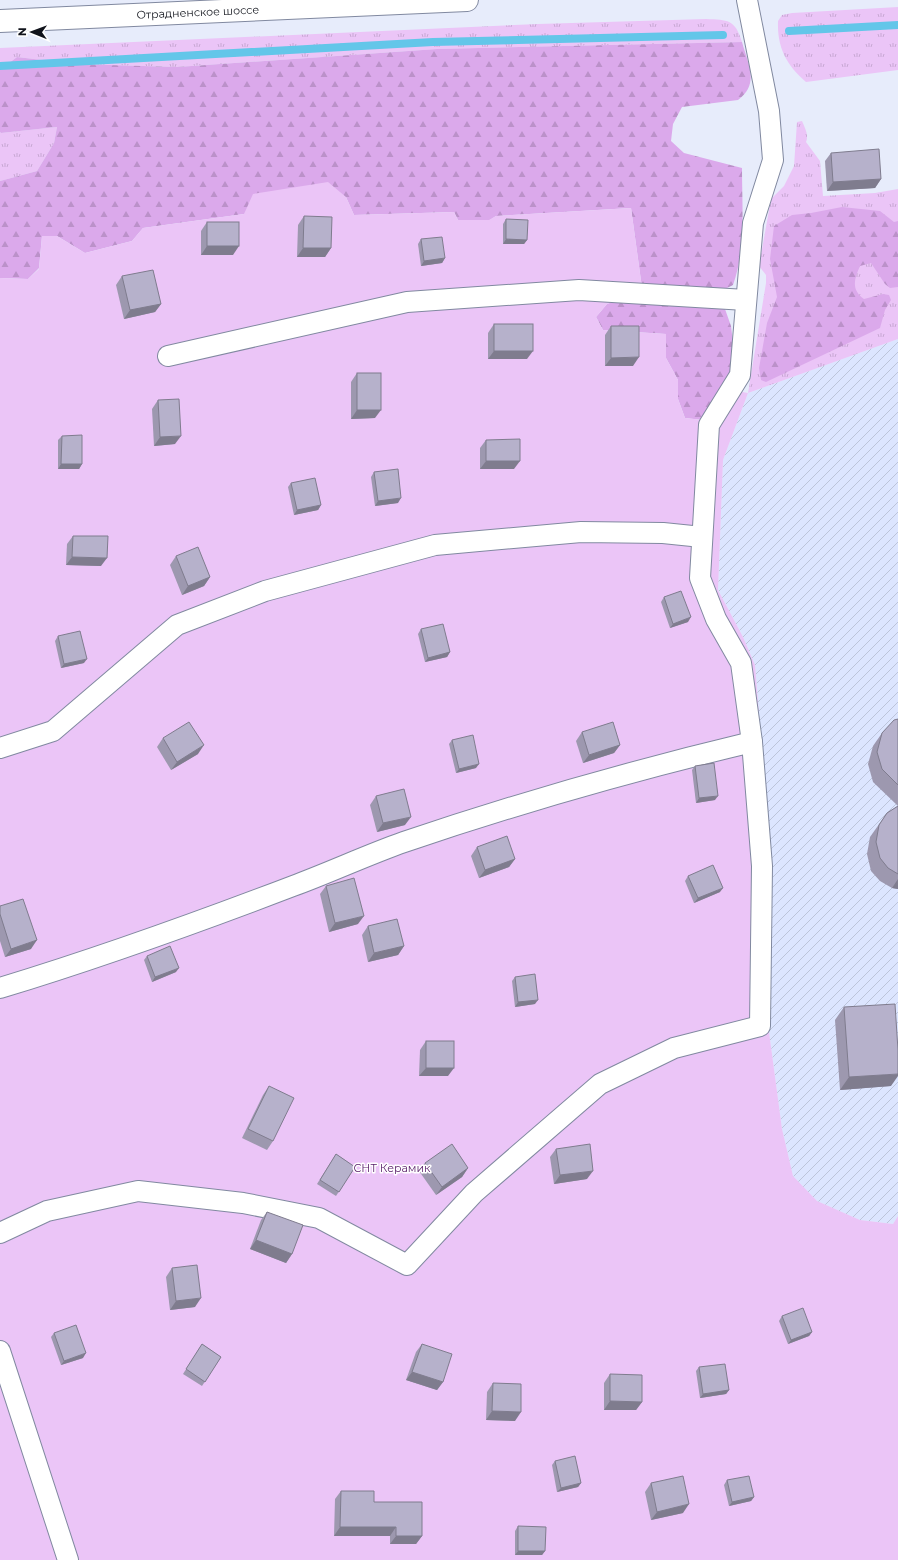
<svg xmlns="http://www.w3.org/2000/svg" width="898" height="1560" font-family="Montserrat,sans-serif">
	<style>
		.industrial { fill: url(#industrial-furrows) }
		.grass { fill: url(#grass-tufts) }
		.forest { fill: url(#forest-firs) }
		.garden { fill: #ebc5f7 }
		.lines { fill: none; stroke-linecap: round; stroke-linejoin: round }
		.stream { stroke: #63c6e9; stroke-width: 8 }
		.minor-casing { stroke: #8189a0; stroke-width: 22 }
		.secondary-casing { stroke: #8189a0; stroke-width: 24 }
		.minor { stroke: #fff; stroke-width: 20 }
		.secondary { stroke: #fff; stroke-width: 22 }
		.wall { fill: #9d98af }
		.shaded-wall { fill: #7f7c8e }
		.building { fill: #b6b1cb; stroke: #7f7c8e }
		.labels { text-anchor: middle; stroke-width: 3; stroke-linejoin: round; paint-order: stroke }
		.street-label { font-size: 11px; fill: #10131b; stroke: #fff }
		.park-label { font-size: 11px; fill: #541865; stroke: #fff }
	</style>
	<defs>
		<pattern id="industrial-furrows" width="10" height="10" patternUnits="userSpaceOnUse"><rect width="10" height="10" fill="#dce5ff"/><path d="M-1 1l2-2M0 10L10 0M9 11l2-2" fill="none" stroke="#bcc4da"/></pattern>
		<pattern id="grass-tufts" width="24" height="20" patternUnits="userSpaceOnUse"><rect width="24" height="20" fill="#ebc5f7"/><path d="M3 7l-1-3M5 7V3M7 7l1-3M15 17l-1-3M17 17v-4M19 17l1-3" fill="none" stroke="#c8a8d3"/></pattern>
		<pattern id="forest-firs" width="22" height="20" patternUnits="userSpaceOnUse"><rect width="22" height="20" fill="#dba9eb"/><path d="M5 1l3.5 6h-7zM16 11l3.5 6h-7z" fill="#bb91c9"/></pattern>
	</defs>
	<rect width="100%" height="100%" fill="#e7ecfb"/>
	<path class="industrial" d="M898,339v877l-5,8 -33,-4 -43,-19 -24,-25 -11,-47 -13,-97 -1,-99 4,-57 -17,-211 -12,-28 -25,-47 5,-130 25,-67z"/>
	<g class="grass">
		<path d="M898,7v63l-92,12c-20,-17 -29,-35 -28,-61l4,-6 10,-2z"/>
		<path d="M706,19c22,1 29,0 36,23l-305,7 -260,18 -101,-3 -59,-7 -17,13v-22l538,-24z"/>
		<path d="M802,121c3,7 7,14 4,21l14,19 3,35 52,-3 23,-4v150l-150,54 18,-110v-8l-7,-9 12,-67 13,-13 10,-20 3,-44z"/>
		<path d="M57,127l-3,16 -17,28 -37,10v-49l1,1z"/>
	</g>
	<g class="forest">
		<path d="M742,42c6,22 18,42 -4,58l-56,7 -9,17 -2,17 13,12 58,15c0,38 4,81 -9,117l-12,6 -79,-3 -11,-80 -135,8 -6,4h-32l-4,-8 -100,3 -8,-18 -102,17 -101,14 -11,13 -47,12 -28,-17h-15l-3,32 -11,11 -28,-1v-97l37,-10 17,-28 3,-16 -56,6 -1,-1v-62l17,-13 59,7 101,3 260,-18z"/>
		<path d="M842,207l38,4 14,11 4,-1v66l-8,1 -5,-4 -14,-21 -11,3c-6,13 -9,24 4,33l19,-5 6,1 2,5 -6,10 -5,18 -114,54 -5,-2 -2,-12 8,-45 10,-26 -7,-38 4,-33 18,-11 19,-2z"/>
		<path d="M623,298l92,5 10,6 6,17 3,25 1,20 -32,49 -18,-2 -7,-19v-19l-12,-22v-24l-63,-4 -7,-13 11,-13z"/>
	</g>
	<path class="garden" d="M328,182l18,15 8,18 100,-3 4,8h31l7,-4 135,-8 11,80 -19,10 -16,6 -11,13 7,13 63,4v24l12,22v19l7,19 18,2 22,-31 23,4 -25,67 -5,130 25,47 12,28 17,211 -4,57 1,99 13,97 11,47 24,25 43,19 33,4 5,-8v344h-898v-1282l28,1 11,-10 3,-33h15l28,17 47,-12 11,-13 101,-14 9,-20z"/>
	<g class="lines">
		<g class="stream">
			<path d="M789,31l109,-6"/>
			<path d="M0,66l433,-24 290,-7"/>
		</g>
		<g class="minor-casing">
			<g id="minor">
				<path d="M168,356l239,-54 172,-12 167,10"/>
				<path d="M0,748l53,-17 124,-106 88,-34 170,-46 146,-13 82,1 39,4"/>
				<path d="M0,988c99,-30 196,-65 293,-102 38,-14 74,-31 111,-44 115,-39 231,-72 348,-100"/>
				<path d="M0,1233l47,-22 91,-20 105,12 76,15 88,47 67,-72 126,-109 74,-36 86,-22 2,-160 -10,-124 -11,-79 -25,-44 -16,-41 9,-153 31,-50 13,-152 20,-63 -4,-49 -22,-111"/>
				<path d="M0,1351l68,209"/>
			</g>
		</g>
		<g class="secondary-casing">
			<g id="secondary">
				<path id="s1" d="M0,21l467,-21"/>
			</g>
		</g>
		<use href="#minor" class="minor"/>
		<use href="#secondary" class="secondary"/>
	</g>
	<g class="wall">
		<path d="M831,153l50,26 -6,9 -48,3 -2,-30z"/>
		<path d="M304,216l27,32 -6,9h-28l1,-32z"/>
		<path d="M506,219l21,21 -3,4h-21v-20z"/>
		<path d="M207,222l26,33h-32v-24z"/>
		<path d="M421,239l24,19 -3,5 -21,3 -3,-22z"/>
		<path d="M122,276l39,28 -6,8 -31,7 -8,-34z"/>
		<path d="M494,324l33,35h-39v-26z"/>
		<path d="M611,326l22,40h-28v-31z"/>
		<path d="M357,373l18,45 -24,1v-37z"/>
		<path d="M158,400l17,44 -21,2 -2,-37z"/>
		<path d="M62,436l20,28 -3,5h-21v-29z"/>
		<path d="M486,440l28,29h-34v-21z"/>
		<path d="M374,472l24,31 -23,3 -4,-29z"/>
		<path d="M291,483l30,22 -3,5 -24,5 -6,-28z"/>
		<path d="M73,536l28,30 -35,-1 1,-21z"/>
		<path d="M176,556l34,21 -6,9 -22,9 -12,-30z"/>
		<path d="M664,597l24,25 -18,6 -9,-26z"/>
		<path d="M421,629l29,23 -3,5 -22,5 -7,-28z"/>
		<path d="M58,636l26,27 -23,5 -6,-27z"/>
		<path d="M898,719v87l-25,-24 -5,-18 5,-18 9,-13z"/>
		<path d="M582,732l38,13 -6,8 -31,10 -7,-22z"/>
		<path d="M163,738l35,16 -27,16 -14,-23z"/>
		<path d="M452,740l24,28 -20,5 -7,-29z"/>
		<path d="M695,766l20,34 -19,3 -4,-33z"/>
		<path d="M376,796l29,29 -28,7 -7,-27z"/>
		<path d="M898,806v83l-6,-1 -12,-7 -9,-10 -4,-17 3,-17 17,-24z"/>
		<path d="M477,847l38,12 -6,8 -30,11 -8,-22z"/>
		<path d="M688,876l32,16 -26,11 -9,-22z"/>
		<path d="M326,886l32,38 -29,8 -9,-38z"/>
		<path d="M0,906l31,43 -26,8 -5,-16z"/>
		<path d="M368,926l36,20 -6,9 -30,7 -6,-27z"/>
		<path d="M147,956l29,16 -24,10 -8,-22z"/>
		<path d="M515,977l20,27 -20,3 -3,-26z"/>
		<path d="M844,1007l47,79 -51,4 -5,-70z"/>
		<path d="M426,1041l22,35h-29l1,-26z"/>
		<path d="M269,1086l4,55 -6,9 -25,-12 21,-43z"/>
		<path d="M556,1149l31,30 -33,5 -4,-27z"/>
		<path d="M336,1154l19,13 -19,29 -19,-12z"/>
		<path d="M425,1163l43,5 -6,9 -26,18 -17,-24z"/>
		<path d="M267,1212l25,42 -6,9 -36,-14 11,-29z"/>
		<path d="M172,1268l23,39 -25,3 -4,-33z"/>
		<path d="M782,1316l30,16 -3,4 -21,8 -9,-23z"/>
		<path d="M54,1333l29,25 -22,7 -10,-28z"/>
		<path d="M202,1344l19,13 -19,29 -19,-12z"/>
		<path d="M422,1344l21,38 -6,8 -31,-10 10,-28z"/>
		<path d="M699,1367l30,23 -3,4 -26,4 -4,-27z"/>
		<path d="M610,1374l32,28 -6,8h-32v-27z"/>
		<path d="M493,1383l22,38 -29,-1 1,-28z"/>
		<path d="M555,1461l26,22 -3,4 -21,5 -5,-27z"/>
		<path d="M727,1480l27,17 -3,4 -22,5 -5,-21z"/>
		<path d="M651,1483l32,30 -32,7 -6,-28z"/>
		<path d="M341,1491l33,11 48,34 -6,8h-26v-8h-56l1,-37z"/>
		<path d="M518,1526l27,25 -3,4h-27v-24z"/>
	</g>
	<g class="shaded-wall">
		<path d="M881,179l-6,9 -48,3 6,-9z"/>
		<path d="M506,239l21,1 -3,4h-21z"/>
		<path d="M207,246h32l-6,9h-32z"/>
		<path d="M303,248h28l-6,9h-28z"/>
		<path d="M445,258l-3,5 -21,3 3,-5z"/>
		<path d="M161,304l-6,8 -31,7 6,-9z"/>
		<path d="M494,351h39l-6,8h-39z"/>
		<path d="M639,357l-6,9h-28l6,-8z"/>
		<path d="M357,410h24l-6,8 -24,1z"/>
		<path d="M181,436l-6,8 -21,2 6,-9z"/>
		<path d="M486,461h34l-6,8h-34z"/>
		<path d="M61,464h21l-3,5h-21z"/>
		<path d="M401,498l-3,5 -23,3 3,-5z"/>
		<path d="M321,505l-3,5 -24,5 3,-5z"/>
		<path d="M72,557l35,1 -6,8 -35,-1z"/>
		<path d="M210,577l-6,9 -22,9 6,-9z"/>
		<path d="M691,617l-3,5 -18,6 3,-4z"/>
		<path d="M450,652l-3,5 -22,5 3,-4z"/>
		<path d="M87,659l-3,4 -23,5 3,-4z"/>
		<path d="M204,745l-6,9 -27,16 6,-8z"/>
		<path d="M620,745l-6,8 -31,10 6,-8z"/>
		<path d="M479,764l-3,4 -20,5 3,-4z"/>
		<path d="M718,796l-3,4 -19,3 3,-5z"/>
		<path d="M411,817l-6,8 -28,7 6,-9z"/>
		<path d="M515,859l-6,8 -30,11 6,-8z"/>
		<path d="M898,879v10l-6,-1z"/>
		<path d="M723,888l-3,4 -26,11 4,-5z"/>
		<path d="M364,916l-6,8 -29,8 6,-9z"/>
		<path d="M37,940l-6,9 -26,8 6,-8z"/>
		<path d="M404,946l-6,9 -30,7 6,-9z"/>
		<path d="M179,968l-3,4 -24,10 3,-5z"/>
		<path d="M538,1000l-3,4 -20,3 3,-5z"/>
		<path d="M426,1068h28l-6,8h-29z"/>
		<path d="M898,1074v2l-7,10 -51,4 9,-13z"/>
		<path d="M468,1168l-6,9 -26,18 6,-8z"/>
		<path d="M593,1171l-6,8 -33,5 6,-9z"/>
		<path d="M256,1240l36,14 -6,9 -36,-14z"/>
		<path d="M201,1298l-6,9 -25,3 6,-9z"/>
		<path d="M812,1332l-3,4 -21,8 3,-4z"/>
		<path d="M86,1353l-3,5 -22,7 3,-4z"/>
		<path d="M412,1372l31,10 -6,8 -31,-10z"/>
		<path d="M729,1390l-3,4 -26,4 3,-4z"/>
		<path d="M610,1401l32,1 -6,8h-32z"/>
		<path d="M492,1411l29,1 -6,9 -29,-1z"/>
		<path d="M581,1483l-3,4 -21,5 4,-4z"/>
		<path d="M754,1497l-3,4 -22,5 3,-4z"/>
		<path d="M689,1504l-6,9 -32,7 6,-8z"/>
		<path d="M340,1527h56l-6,9h-56z"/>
		<path d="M396,1536h26l-6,8h-26z"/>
		<path d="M518,1551h27l-3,4h-27z"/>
	</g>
	<g class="building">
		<path d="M879,149l2,30 -48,3 -2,-29z"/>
		<path d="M304,216l28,1 -1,31h-28z"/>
		<path d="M506,219l22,1 -1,20 -21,-1z"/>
		<rect x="207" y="222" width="32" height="24"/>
		<path d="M442,237l3,21 -21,3 -3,-22z"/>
		<path d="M153,270l8,34 -31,6 -8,-34z"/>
		<rect x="494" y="324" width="39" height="27"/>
		<path d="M611,326h28v31l-28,1z"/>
		<rect x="357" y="373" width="24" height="37"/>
		<path d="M179,399l2,37 -21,1 -2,-37z"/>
		<path d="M82,435v29h-21l1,-28z"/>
		<path d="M520,439v22h-34v-21z"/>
		<path d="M398,469l3,29 -23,3 -4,-29z"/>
		<path d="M315,478l6,27 -24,5 -6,-27z"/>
		<path d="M73,536h35l-1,22 -35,-1z"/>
		<path d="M198,547l12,30 -22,9 -12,-30z"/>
		<path d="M681,591l10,26 -18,7 -9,-27z"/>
		<path d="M443,624l7,28 -22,6 -7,-29z"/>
		<path d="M80,631l7,28 -23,5 -6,-28z"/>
		<path d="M898,719v66l-16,-16 -5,-17 5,-19 12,-13z"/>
		<path d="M189,722l15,23 -27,17 -14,-24z"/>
		<path d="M613,722l7,23 -31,10 -7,-23z"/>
		<path d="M473,735l6,29 -20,5 -7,-29z"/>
		<path d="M714,763l4,33 -19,2 -4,-32z"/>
		<path d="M404,789l7,28 -28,6 -7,-27z"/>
		<path d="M898,806v68l-10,-6 -8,-10 -4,-16 3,-17 8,-12z"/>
		<path d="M507,836l8,23 -30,11 -8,-23z"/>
		<path d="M713,865l10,23 -25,10 -10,-22z"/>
		<path d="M354,878l10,38 -29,7 -9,-37z"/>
		<path d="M23,899l14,41 -26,9 -11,-35v-8z"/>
		<path d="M397,919l7,27 -30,7 -6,-27z"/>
		<path d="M170,946l9,22 -24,9 -8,-21z"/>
		<path d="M535,974l3,26 -20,2 -3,-25z"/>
		<path d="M895,1004l3,46v24l-49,3 -5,-70z"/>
		<rect x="426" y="1041" width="28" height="27"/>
		<path d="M269,1086l25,12 -21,43 -25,-12z"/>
		<path d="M452,1144l16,24 -26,19 -17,-24z"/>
		<path d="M590,1144l3,27 -33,4 -4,-26z"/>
		<path d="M336,1154l19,13 -16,25 -19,-12z"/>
		<path d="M267,1212l36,13 -11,29 -36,-14z"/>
		<path d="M197,1265l4,33 -25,3 -4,-33z"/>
		<path d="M803,1308l9,24 -21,8 -9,-24z"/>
		<path d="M76,1325l10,28 -22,8 -10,-28z"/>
		<path d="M202,1344l19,13 -16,25 -19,-13z"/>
		<path d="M422,1344l30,10 -9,28 -31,-10z"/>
		<path d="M725,1364l4,26 -26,4 -4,-27z"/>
		<path d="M610,1374l32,1v27l-32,-1z"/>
		<path d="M493,1383l28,1v28l-29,-1z"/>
		<path d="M575,1456l6,27 -20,5 -6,-27z"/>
		<path d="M683,1476l6,28 -32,8 -6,-29z"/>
		<path d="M749,1476l5,21 -22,5 -5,-22z"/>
		<path d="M341,1491h33v11h48v34h-26v-9h-56z"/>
		<path d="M518,1526l28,1 -1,24h-27z"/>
	</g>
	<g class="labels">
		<g class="street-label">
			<text dy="4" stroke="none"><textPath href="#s1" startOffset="198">Отрадненское шоссе</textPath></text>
		</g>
		<g class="park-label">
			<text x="392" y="1172">СНТ Керамик</text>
		</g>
	</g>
	<g transform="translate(32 32) rotate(271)" stroke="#ffffff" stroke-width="3" paint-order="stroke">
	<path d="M0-3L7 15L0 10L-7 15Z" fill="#10131b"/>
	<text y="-6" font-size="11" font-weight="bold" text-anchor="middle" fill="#10131b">N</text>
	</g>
</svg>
